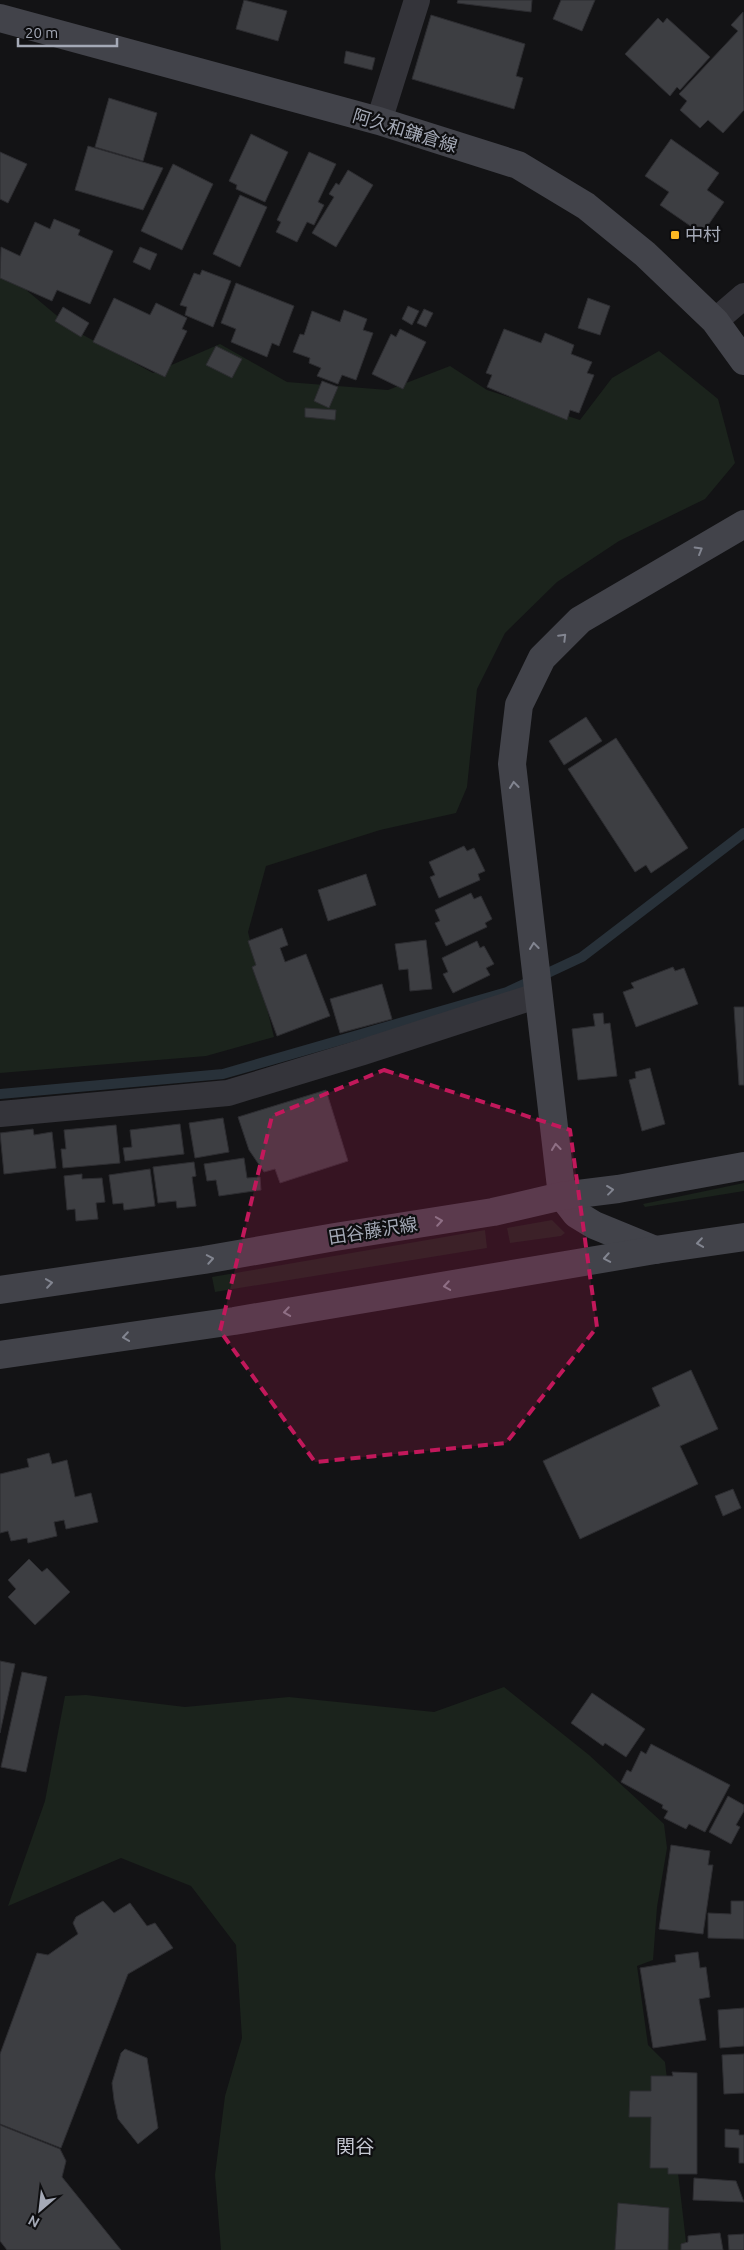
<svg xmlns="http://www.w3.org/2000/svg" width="744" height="2250" font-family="Ubuntu,'Noto Sans JP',sans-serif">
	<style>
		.green { fill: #1b231c }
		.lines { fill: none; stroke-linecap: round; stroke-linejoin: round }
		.stream { stroke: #283139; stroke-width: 10 }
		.building { fill: #3d3e42; stroke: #2d2d31 }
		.street { stroke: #34343a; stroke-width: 26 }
		.secondary { stroke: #42434a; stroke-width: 28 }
		.oneway { stroke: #828590 }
		.marked { fill: #c2185b; fill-opacity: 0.2; stroke: #c2185b; stroke-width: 4; stroke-dasharray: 10 6; stroke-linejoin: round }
		.poi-dot { fill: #fcb923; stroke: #0e0e10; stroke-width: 2 }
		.labels { text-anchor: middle; stroke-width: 4.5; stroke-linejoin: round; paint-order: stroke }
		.street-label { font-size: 18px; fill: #a4a9b6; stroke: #0e0e10 }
		.poi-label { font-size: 18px; fill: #a4a9b6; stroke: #0e0e10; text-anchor: start }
		.neighbourhood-label { font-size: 19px; fill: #c5c8d2; stroke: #0e0e10 }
	</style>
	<rect width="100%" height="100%" fill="#131315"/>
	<g class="green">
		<path d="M0,268l74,62 79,43 67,-29 67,38 101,8 62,-24 37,24 93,30 32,-42 47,-27 59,48 17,64 -30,36 -86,42 -62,41 -52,51 -28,56 -10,98 -11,26 -76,17 -114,36 -18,66 26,105 -68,19 -206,17z"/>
		<path d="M744,1183v8l-99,16 -2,-3z"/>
		<path d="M552,1220l13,13 -4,3 -51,7 -3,-15z"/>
		<path d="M485,1230l2,18 -272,44 -3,-15z"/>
		<path d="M504,1687l85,68 75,69 3,24 -10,59 -4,53 -16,6 11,79 17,17 22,188h-466l-6,-75 10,-79 17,-58 -6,-93 -45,-59 -70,-28 -113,48 37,-105 20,-105 21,-1 99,12 104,-10 145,15z"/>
	</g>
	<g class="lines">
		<path class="stream" d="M0,1094l223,-20 284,-82 75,-35 162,-124"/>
	</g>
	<g class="building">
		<path d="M244,0l43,11 -9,30 -42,-12z"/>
		<path d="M458,0h74l-1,12 -74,-9z"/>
		<path d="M561,0h34l-13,31 -29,-12z"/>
		<path d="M743,12l1,98 -21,23 -15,-13 -8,8 -20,-18 7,-9 -8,-7 59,-63 -7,-6z"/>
		<path d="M431,15l94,29 -9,32 7,2 -9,31 -102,-30z"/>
		<path d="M658,18l5,5 4,-5 43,39 -30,33 -3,-3 -7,9 -45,-42z"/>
		<path d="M346,51l29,7 -3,12 -28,-7z"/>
		<path d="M109,98l48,15 -14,48 -48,-14z"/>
		<path d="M251,134l37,18 -23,50 -29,-13 1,-4 -8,-4z"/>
		<path d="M671,139l48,34 -12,17 17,12 -22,32 -42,-29 9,-13 -24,-16z"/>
		<path d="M88,146l75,22 -20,42 -68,-20z"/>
		<path d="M0,152l27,12 -19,39 -8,-4z"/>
		<path d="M309,152l27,12 -18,38 6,3 -10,20 -7,-3 -10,20 -21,-10 5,-10 -4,-2z"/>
		<path d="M173,164l40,20 -31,66 -41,-19z"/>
		<path d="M348,170l25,15 -37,62 -24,-14 22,-36 -5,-3 7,-11 3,2z"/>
		<path d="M240,195l27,12 -27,60 -27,-13z"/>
		<path d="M54,219l26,11 -2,5 35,16 -23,53 -33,-14 -5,11 -52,-23 1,-31 19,9 15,-34 15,7z"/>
		<path d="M140,247l17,7 -7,16 -17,-8z"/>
		<path d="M202,270l29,11 -18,46 -28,-12 2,-8 -7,-2 14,-32 6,2z"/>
		<path d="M236,283l58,23 -15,40 -7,-3 -5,14 -36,-15 5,-13 -15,-6z"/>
		<path d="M114,298l36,17 6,-12 31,15 -5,11 5,2 -22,46 -72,-35z"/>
		<path d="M588,298l22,8 -10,29 -22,-7z"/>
		<path d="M408,306l11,5 -7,14 -10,-6z"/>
		<path d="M63,307l26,16 -8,14 -26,-16z"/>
		<path d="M424,309l9,4 -7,14 -9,-4z"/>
		<path d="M344,310l23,9 -4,11 10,3 -17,47 -14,-5 -4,9 -21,-8 4,-8 -12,-5 1,-5 -17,-6 7,-18 4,1 8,-24 28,11z"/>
		<path d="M400,329l26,13 -23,47 -31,-15 19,-40 5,3z"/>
		<path d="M504,329l37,14 4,-10 29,12 -3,9 21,8 -5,11 7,2 -15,38 -9,-3 -3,10 -80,-33 5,-12 -6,-2z"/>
		<path d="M216,346l26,13 -10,19 -26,-13z"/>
		<path d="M322,381l16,6 -9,21 -15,-7z"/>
		<path d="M305,408l31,2 -1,10 -30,-3z"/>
		<path d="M586,717l16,24 -38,24 -15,-24z"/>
		<path d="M616,738l72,110 -37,25 -5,-8 -11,7 -67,-103z"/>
		<path d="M464,846l3,5 7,-3 11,23 -7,3 2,6 -41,18 -9,-21 5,-2 -6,-13z"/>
		<path d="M366,874l10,31 -48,16 -10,-31z"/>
		<path d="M471,893l3,6 7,-3 11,23 -7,4 2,4 -41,19 -11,-23 5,-2 -5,-11z"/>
		<path d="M282,928l6,17 -8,3 5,14 21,-8 24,62 -53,20 -25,-69 4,-2 -8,-24z"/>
		<path d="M426,940l6,49 -22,2 -2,-22 -9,1 -4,-26z"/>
		<path d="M477,941l3,7 4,-2 10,18 -8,4 4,7 -37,18 -10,-19 5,-2 -6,-14z"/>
		<path d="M673,967l2,4 9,-3 14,36 -62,23 -13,-35 11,-4 -3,-5z"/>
		<path d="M382,984l10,35 -52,14 -10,-34z"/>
		<path d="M734,1007h10v78h-5z"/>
		<path d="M603,1013l1,11 6,-1 7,53 -39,4 -6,-51 23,-3 -2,-12z"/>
		<path d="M650,1068l15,56 -23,7 -13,-51 7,-2 -1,-6z"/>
		<path d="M326,1090l22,71 -68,22 -5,-14 -11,3 -15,-22 -11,-33z"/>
		<path d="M223,1118l6,34 -34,6 -6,-35z"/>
		<path d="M180,1124l4,30 -59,7 -2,-13 9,-1 -2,-17z"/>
		<path d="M116,1125l4,38 -57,5 -2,-19h5l-2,-19z"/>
		<path d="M33,1129l1,6 18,-3 4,36 -52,6 -4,-41z"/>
		<path d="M244,1158l3,20 13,-1 1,13 -42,6 -3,-16 -9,1 -3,-17z"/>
		<path d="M194,1162l2,14 -4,1 4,29 -19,2 -1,-7 -18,2 -5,-36z"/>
		<path d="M150,1169l5,37 -31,4 -1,-7 -10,1 -4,-29z"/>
		<path d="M82,1174v5l20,-1 3,24 -9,1 2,16 -22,2 -1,-12 -8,1 -3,-34z"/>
		<path d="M691,1370l27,59 -38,17 18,38 -118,55 -37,-78 117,-55 -8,-18z"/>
		<path d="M49,1453l3,11 15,-4 8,37 16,-4 7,29 -32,7 -2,-9 -10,2 3,14 -29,7 -1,-5 -16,3 -3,-10 -8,2v-59l29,-7 -2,-8z"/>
		<path d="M733,1489l8,19 -18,8 -8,-20z"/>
		<path d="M29,1559l13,13 5,-4 23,24 -35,33 -27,-28 8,-8 -8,-9z"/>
		<path d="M0,1661l15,3 -15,69z"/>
		<path d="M22,1672l25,5 -21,95 -25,-5z"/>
		<path d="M592,1693l53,36 -19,28 -21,-14 -2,3 -32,-23z"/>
		<path d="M651,1744l79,41 -25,47 -16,-8 -3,5 -22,-11 4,-7 -6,-3 1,-3 -42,-23 6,-12 4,2 10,-21 5,3z"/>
		<path d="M728,1796l16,9v6l-8,14 4,2 -9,17 -22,-12z"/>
		<path d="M671,1845l39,6 -2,14h5l-10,69 -44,-5z"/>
		<path d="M103,1901l11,12 16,-10 17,23 8,-3 18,25 -45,26 -67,174 -61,-24v-70l37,-101 11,2 30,-21 -5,-11 3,-6z"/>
		<path d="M731,1901h13v38l-36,-1v-25l23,1z"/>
		<path d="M698,1952l2,16 6,-1 4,30 -11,2 7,41 -53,8 -13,-80 36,-6 -1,-7z"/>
		<path d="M744,2008v38l-24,2 -2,-38z"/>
		<path d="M125,2049l22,9 11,70 -20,16 -20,-25 -4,-19 -2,-17 9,-30z"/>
		<path d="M744,2054v39l-20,1 -2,-39z"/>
		<path d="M672,2072l25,1v101h-29v-6h-18l1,-51h-22l1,-26h21v-15h22z"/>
		<path d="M0,2125l60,24 6,12 -4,16 59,73h-114l-7,-9z"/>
		<path d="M725,2129l14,1v5h5v28h-5v-15l-14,-1z"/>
		<path d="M694,2178l42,3 8,21 -51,-2z"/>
		<path d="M618,2203l51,5 -1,42h-53z"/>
		<path d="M720,2233l3,17h-42v-6l7,-2v-6z"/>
		<path d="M744,2234v16h-15l-1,-15z"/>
	</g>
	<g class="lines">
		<g class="street">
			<path d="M379,121l38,-121"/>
			<path d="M715,321l29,-25"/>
			<path d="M0,1114l228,-21 135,-41 176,-57"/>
		</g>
		<g class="secondary">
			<path d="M0,18l379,103 139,44 68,41 59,48 70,67 29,40"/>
			<path d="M655,1250l-61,-25 -18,-11 -14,-18 -50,-432 7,-59 23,-47 38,-38 164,-96"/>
			<path d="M0,1290l204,-30 131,-23 158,-25 69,-16 56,-7 126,-23"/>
			<path d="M0,1355l234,-34 421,-71 89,-13"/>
		</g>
	</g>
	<defs><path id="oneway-chevron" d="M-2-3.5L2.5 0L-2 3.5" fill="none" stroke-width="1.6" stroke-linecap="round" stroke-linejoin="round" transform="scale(1.25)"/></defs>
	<g class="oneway">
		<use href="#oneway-chevron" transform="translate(699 550) rotate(-30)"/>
		<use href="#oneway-chevron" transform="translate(563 637) rotate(-45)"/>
		<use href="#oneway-chevron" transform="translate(514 785) rotate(-97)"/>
		<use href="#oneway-chevron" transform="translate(534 946) rotate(-97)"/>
		<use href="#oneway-chevron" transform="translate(556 1147) rotate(-96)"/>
		<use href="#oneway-chevron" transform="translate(610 1190) rotate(-7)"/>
		<use href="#oneway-chevron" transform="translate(439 1221) rotate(-9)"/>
		<use href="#oneway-chevron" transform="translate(700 1243) rotate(172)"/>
		<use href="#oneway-chevron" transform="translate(607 1258) rotate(170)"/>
		<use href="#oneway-chevron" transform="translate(210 1259) rotate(-10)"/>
		<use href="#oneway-chevron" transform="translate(49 1283) rotate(-8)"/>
		<use href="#oneway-chevron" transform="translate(447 1286) rotate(171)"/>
		<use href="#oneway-chevron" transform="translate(287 1312) rotate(171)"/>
		<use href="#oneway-chevron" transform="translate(126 1337) rotate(172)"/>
	</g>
	<path class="marked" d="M384,1070l186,60 27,197 -91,116 -191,19 -95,-131 52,-215z"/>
	<rect class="poi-dot" x="670" y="230" width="10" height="10" rx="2.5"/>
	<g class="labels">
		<g class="street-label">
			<text transform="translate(405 131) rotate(17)" y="6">阿久和鎌倉線</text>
			<text transform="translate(373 1231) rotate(-9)" y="6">田谷藤沢線</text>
		</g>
		<g class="poi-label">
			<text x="685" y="241">中村</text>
		</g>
		<g class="neighbourhood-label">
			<text x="355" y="2153">関谷</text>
		</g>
	</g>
	<g transform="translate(40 2210) rotate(208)" stroke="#0e0e10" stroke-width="4" paint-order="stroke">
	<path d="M0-4L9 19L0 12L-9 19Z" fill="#a4a9b6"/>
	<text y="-8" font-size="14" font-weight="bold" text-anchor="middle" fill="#a4a9b6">N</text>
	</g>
	<path d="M18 38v8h99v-8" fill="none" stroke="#a4a9b6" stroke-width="2.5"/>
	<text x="25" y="38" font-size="15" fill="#a4a9b6" stroke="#0e0e10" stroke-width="4" paint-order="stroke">20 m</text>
</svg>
